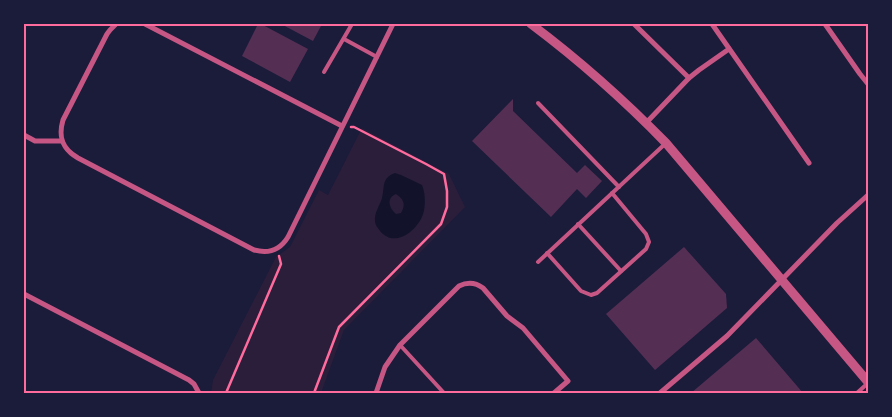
<svg xmlns="http://www.w3.org/2000/svg" width="892" height="417" font-family="Spectral,serif">
	<style>
		.green { fill: #2a1e3b }
		.water { fill: #12122b; fill-rule: evenodd }
		.building { fill: #542f53 }
		.lines { fill: none; stroke-linecap: round; stroke-linejoin: round }
		.path { stroke: #ff6b9d; stroke-width: 2.5 }
		.service { stroke: #c65784; stroke-width: 4 }
		.minor { stroke: #c65784; stroke-width: 5 }
		.tertiary { stroke: #c65784; stroke-width: 9 }
		.neatline { fill: none; stroke: #ff6b9d; stroke-width: 2 }
	</style>
	<rect width="100%" height="100%" fill="#1b1b3a"/>
	<path class="green" d="M362,128l87,46 16,33 -121,123 -23,63h-110l2,-13 63,-123 14,-10 29,-57 9,5z"/>
	<path class="water" d="M395,173l6,2 21,10c4,9 4,26 -1,34 -8,15 -28,28 -41,12 -2,-3 -5,-6 -5,-10 -1,-8 5,-16 7,-23 3,-11 -1,-20 13,-25zM396,194c8,5 10,11 5,19l-5,1c-7,-6 -10,-16 0,-20z"/>
	<g class="building">
		<path d="M258,24h3l47,25 -18,33 -48,-26z"/>
		<path d="M281,24h41l-9,17z"/>
		<path d="M513,99v12l64,62 8,-8 17,16 -16,17 -9,-9 -26,28 -79,-76z"/>
		<path d="M684,247l42,47 1,14 -72,62 -49,-56z"/>
		<path d="M756,338l47,55h-43l-3,-2 -2,2h-64z"/>
	</g>
	<g class="lines">
		<g class="path">
			<path d="M226,393l55,-129 -2,-8"/>
			<path d="M314,393l25,-66 102,-103 6,-17v-16l-3,-17 -18,-10 -72,-37h-3"/>
		</g>
		<g class="service">
			<path d="M344,39l33,18"/>
			<path d="M324,72l28,-48"/>
			<path d="M538,103l81,84"/>
			<path d="M578,224l43,47"/>
			<path d="M547,253l34,38 10,4 6,-2 49,-44 3,-7 -3,-8 -34,-41"/>
			<path d="M538,262l128,-119"/>
			<path d="M400,345l44,48"/>
			<path d="M857,393l11,-10"/>
		</g>
		<g class="minor">
			<path d="M116,24l-6,6 -3,4 -44,86c-5,17 -1,29 15,38l176,92c14,4 26,0 34,-13l105,-213"/>
			<path d="M145,24l197,102"/>
			<path d="M634,24l55,54"/>
			<path d="M712,24l97,139"/>
			<path d="M825,24l35,50 8,10"/>
			<path d="M646,123l43,-45 10,-8 30,-21"/>
			<path d="M24,135l11,6h27"/>
			<path d="M24,294l165,86 5,4 5,9"/>
			<path d="M376,393l9,-26 15,-22 59,-59c8,-4 16,-4 24,2l24,28 16,12 45,53 -14,12"/>
			<path d="M660,393l67,-57 110,-113 31,-28"/>
		</g>
		<path class="tertiary" d="M531,24c48,36 93,76 135,119l202,239"/>
	</g>
	<rect width="892" height="417" fill="none" stroke="#1b1b3a" stroke-width="50"/>
	<rect x="25" y="25" width="842" height="367" class="neatline"/>
</svg>
